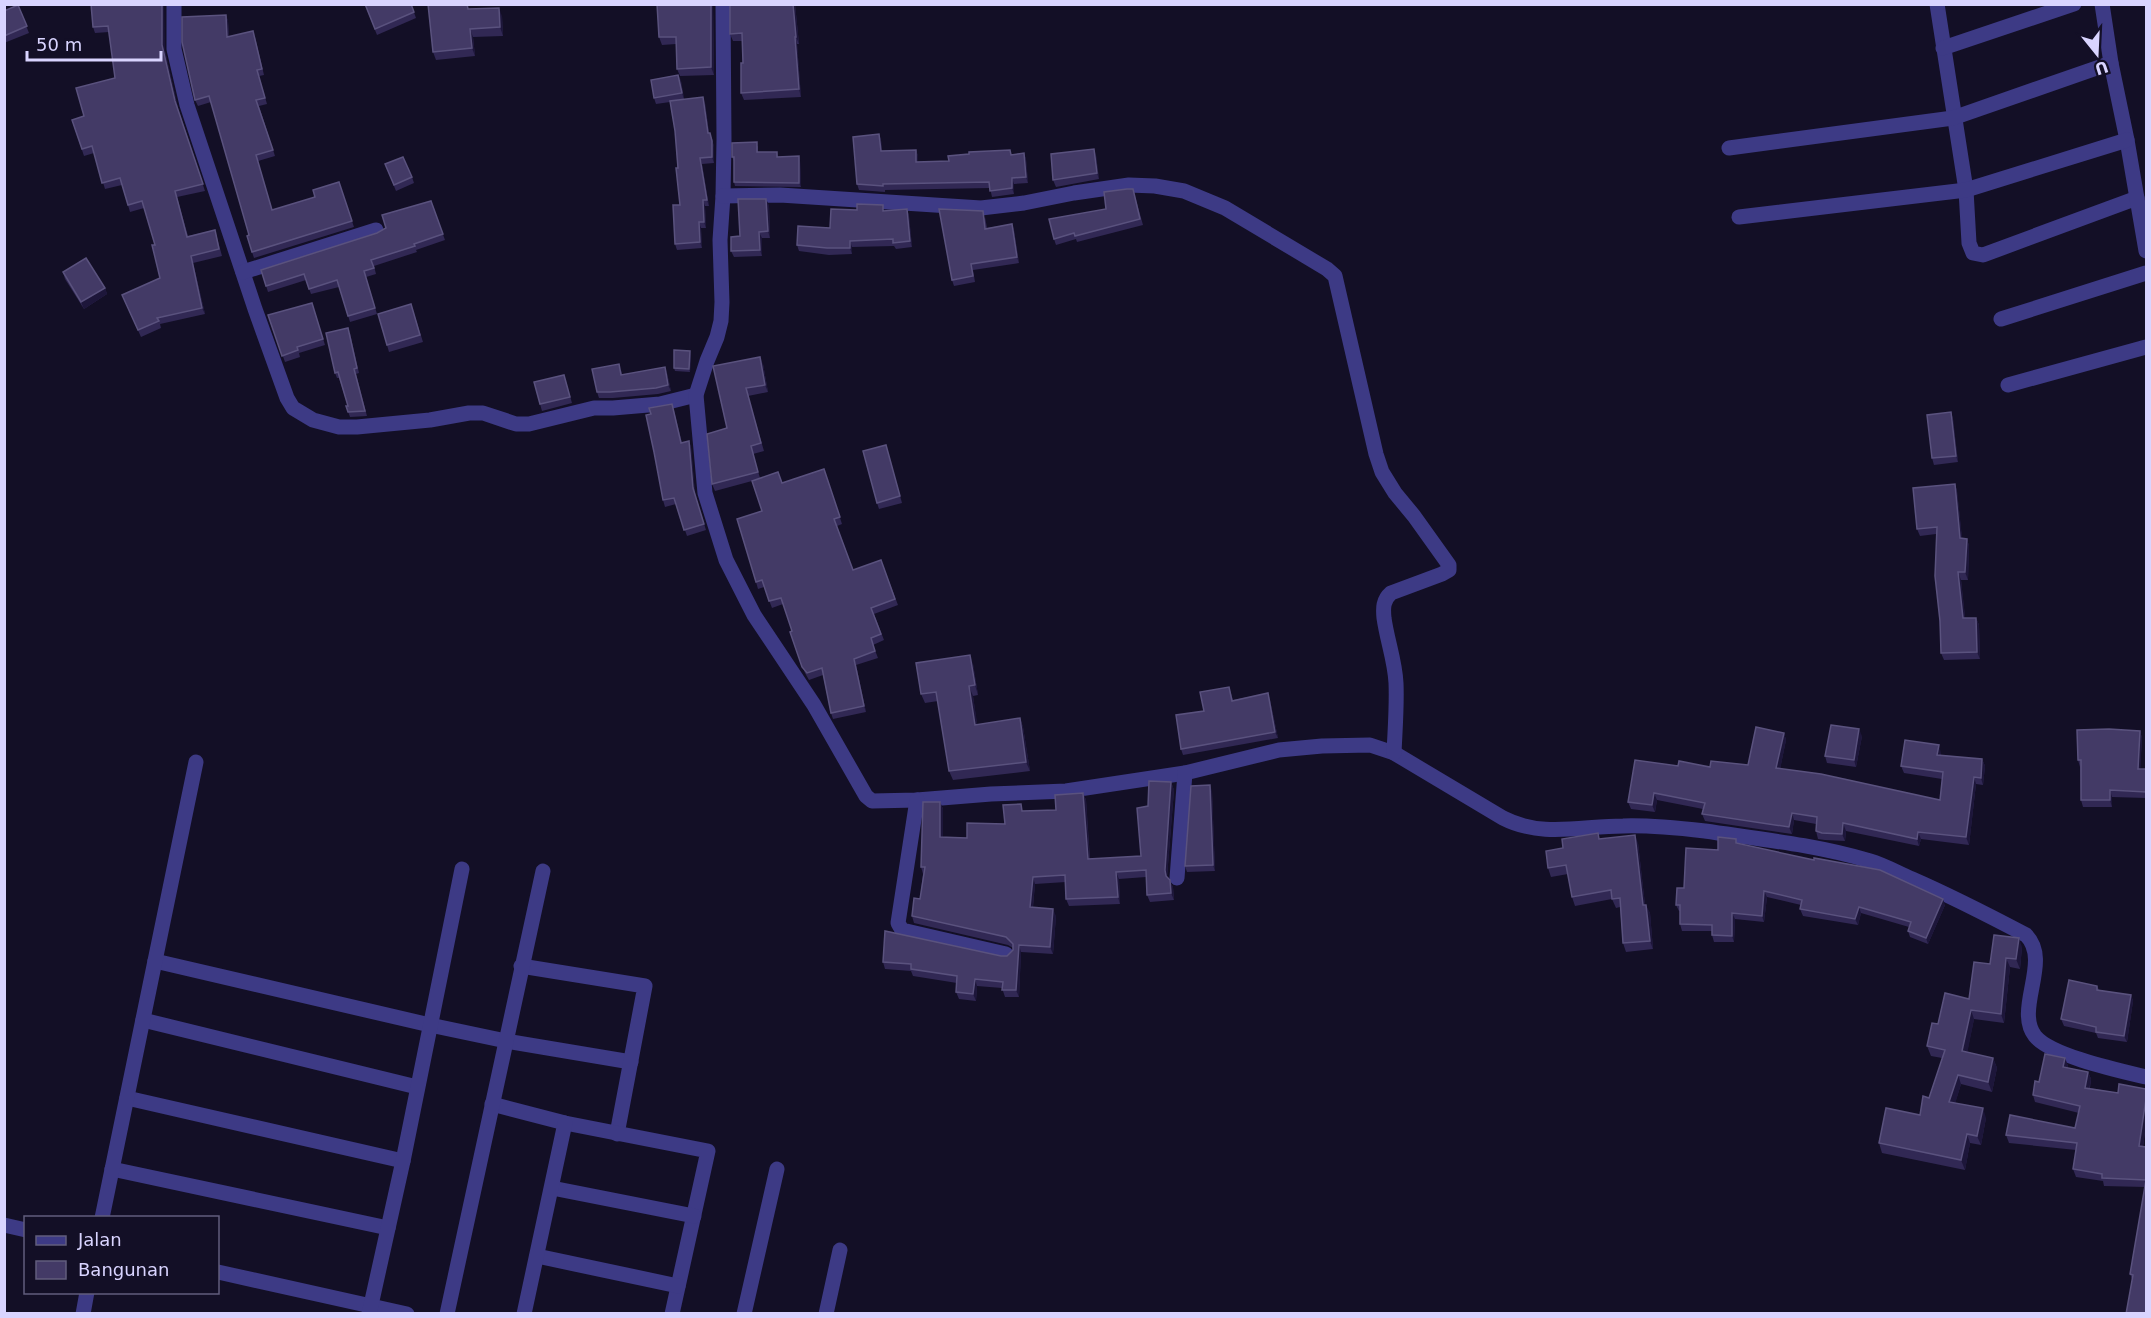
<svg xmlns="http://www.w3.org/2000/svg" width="2151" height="1318" font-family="'DejaVu Sans',sans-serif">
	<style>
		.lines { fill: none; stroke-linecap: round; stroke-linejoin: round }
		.minor { stroke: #3d3a85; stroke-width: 15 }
		.wall { fill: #312854 }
		.shaded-wall { fill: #1d163a }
		.building { fill: #433a66; stroke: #5a527e; stroke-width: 1.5 }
	</style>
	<rect width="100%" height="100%" fill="#130f26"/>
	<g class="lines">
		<g class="minor">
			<path d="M174,4v45l13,56 68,204 32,89 6,10 20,12 26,7h18l73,-7 39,-7h14l33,11h13l65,-16h19l47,-4 36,-9"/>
			<path d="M723,4l1,136 -1,56 -3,44 2,62 -1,19 -4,16 -10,24 -11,34 9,98 21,67 28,55 60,90 52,91 6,5 45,-1 74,-6 75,-3 119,-18 94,-23 43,-4 48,-1 24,8 109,65c39,20 78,8 120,8 27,-1 55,2 82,5 54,8 112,14 165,30 14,4 28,12 42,18 39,17 76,36 114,56 26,26 -12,74 9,101 16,20 86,35 111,41"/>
			<path d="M1937,4l29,186 3,53 4,10 10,2 154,-57"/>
			<path d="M2102,4l9,59 16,77 19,111"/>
			<path d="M1943,48l131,-44"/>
			<path d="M1729,148l224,-30 158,-55"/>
			<path d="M723,196l57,-1 201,13 43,-5 50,-10 55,-8 26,1 29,5 41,17 102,61 8,7 41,178 6,18 13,21 19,23 35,49v5l-7,4 -51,19c-8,7 -8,15 -7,25 3,22 11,43 12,65 1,23 -1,47 -2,70"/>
			<path d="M1739,217l227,-27 161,-50"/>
			<path d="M243,272l133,-42"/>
			<path d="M2001,319l145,-46"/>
			<path d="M2008,385l138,-38"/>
			<path d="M917,800l-19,123 4,7 104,24"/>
			<path d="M1177,878l8,-105"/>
			<path d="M155,961l275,64 76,16 125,21"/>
			<path d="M521,966l124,20 -28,148"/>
			<path d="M143,1020l274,67"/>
			<path d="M127,1098l276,63"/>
			<path d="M492,1104l73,19 143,28 -36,163"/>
			<path d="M112,1169l276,59"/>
			<path d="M552,1188l142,28"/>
			<path d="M102,1218l94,-456"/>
			<path d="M4,1225l22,5"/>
			<path d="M537,1256l141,30"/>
			<path d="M218,1272l189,42"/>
			<path d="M83,1314l4,-22"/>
			<path d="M369,1314l34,-153 59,-292"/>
			<path d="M447,1314l96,-443"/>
			<path d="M524,1314l41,-191"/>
			<path d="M744,1314l33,-145"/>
			<path d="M826,1314l14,-64"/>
		</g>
	</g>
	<g class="wall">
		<path d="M91,4l74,47 13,57 27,83 -28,6 11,39 27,-6 7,26 -29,7 12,51 -45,10 1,4 -20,9 -19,-42 38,-17 -5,-33 -11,-37 -14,4 -8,-27 -17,4 -11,-36 -10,3 -12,-36 12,-4 31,-38 -6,-46 -14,1 -2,-6z"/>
		<path d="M411,4l5,14 -39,17 -12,-30z"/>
		<path d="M713,4l1,71 -34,1 -3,-7 -1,-25 -14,1 -3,-8z"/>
		<path d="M795,4l4,40h-2l4,53 -57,3 -3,-7 2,-30 -1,-22h-9l-3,-7z"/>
		<path d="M18,5l11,28 -25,10v-32z"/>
		<path d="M470,9l32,7 1,20 -30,1 2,19 -39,4 -3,-8z"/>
		<path d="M226,15l2,6 1,15 26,1 9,38 -5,1 8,28 -8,2 16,50 -17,5 14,49 43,-13 24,-15 15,45 -100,31 -2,-6 -3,-17 -38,-133 -13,4 -3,-6z"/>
		<path d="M678,75l3,6 3,18 21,4 4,30 3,5 2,9v16l-12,1 7,42h-4l1,22h-5l1,20 -25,2 -2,-6 5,-39 -5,-74 -5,-29 -14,2 -2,-6z"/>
		<path d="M879,134l2,6 1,11 34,-1 2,6v6l31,-1 75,-8 2,6 2,24 -14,1v10l-22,3 -2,-9 -105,2v2l-26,-2 -2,-6z"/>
		<path d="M758,146v6h19l1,5 22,3 1,27 -66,-1 -1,-4v-21l-2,-4z"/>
		<path d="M1096,155l3,24 -43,8 -3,-7z"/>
		<path d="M385,164l27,13 2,6 -18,8z"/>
		<path d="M1133,189l10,36 -66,17 -1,-3 -20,6 -2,-6 52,-30z"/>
		<path d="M431,201l14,39 -29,10 1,2 -43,14 2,8 -10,3 11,37 -27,8 -11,-35 -28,7 -5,-14 -38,12 -7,-22 116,-37z"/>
		<path d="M769,205l1,33h-8v18l-28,1 -3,-6 9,-15z"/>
		<path d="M907,209l2,7 3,31 -16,2 -2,-3 -42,1v7l-23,1 -30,-4 -2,-6 33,-17 55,-17z"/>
		<path d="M985,217l2,11 25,-4 2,6 5,33 -46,7 2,12 -21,4 -2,-6z"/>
		<path d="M63,272l42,16 2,6 -23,15 -19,-30z"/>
		<path d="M312,303l13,42 -26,8 1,4 -15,5 -17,-47z"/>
		<path d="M411,304l12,38 -34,10 -11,-38z"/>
		<path d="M350,333l9,40 -3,1 11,42 -17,1 -4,-11h2l-9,-28h-2l-2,-5z"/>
		<path d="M691,355l-1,17 -15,-1 -1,-3z"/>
		<path d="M763,364l5,28 -20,4 16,55 -11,3 7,24 22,5 42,-14 18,55 -5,2 16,44 28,-10 17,45 -24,9 10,26 -11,5 5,13 -22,7 10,47 -33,7 -2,-6 -8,-38 -14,5 -4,-7 -15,-41 2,-1 -9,-27 -11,4 -8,-21 -6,2 -2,-7 6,-71 -10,-30 -37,10 -3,-7 15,-56 -14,-62z"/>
		<path d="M621,370l1,4 45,-1 4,18 -13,3 -45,4h-14l-2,-6z"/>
		<path d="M564,375l8,28 -30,8 -2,-7z"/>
		<path d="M674,411l8,32 7,-2 2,6 4,47 11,36 -19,6 -11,-32 -11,3 -2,-7z"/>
		<path d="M1951,412l2,7 5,43 -24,3 -2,-7z"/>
		<path d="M886,445l16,58 -23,6 -2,-6z"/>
		<path d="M1955,484l2,7 5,48h5l2,7 -1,34h-7l4,38h11l3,7 1,34 -36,1 -3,-7 -5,-119 -16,2 -3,-7z"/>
		<path d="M973,664l5,31 -5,1 4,29 43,-7 3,9 7,44 -77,9 -4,-9 -11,-70 -13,2 -4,-9z"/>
		<path d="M1229,687l4,13 35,-7 2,7 8,38 -95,17 -2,-6 23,-38z"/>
		<path d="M2140,731l2,7 -2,31h6v29l-34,-1v10h-29l-2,-7 -1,-33 -2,-7z"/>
		<path d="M1784,733l2,7 -6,29 160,31 2,-21 -38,-6 -3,-7 40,-13v2l41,4 3,7 -2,19 -7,-1 -7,61 -48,-6 -2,7 -73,-15 -1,10 -20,-1 -7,-1 -2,-8v-7l-22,-4 -2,14 -87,-13 -3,-7 1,-5 -46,-9 -2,12 -24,-3 -3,-7 50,-36 32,1 38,-2z"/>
		<path d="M1862,736l-6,31 -29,-4 -2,-7z"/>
		<path d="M1171,782l3,8 -7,87 6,10 1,13 -24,2 -3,-7 -1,-18 -27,2 1,25 -51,2 -3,-7v-17l-31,2 -2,23 23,9 -3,38 -32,-2 -2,45h-14l-3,-9 -25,-2 -1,15 -17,-2 -3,-7 1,-9 -44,-7 -2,-5 -26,-2 -2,-7 124,-6 6,-6v-2l-5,-3 -94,-22 -2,-7 8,-17 3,-25 -2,-7 19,-65 3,7v28l24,1 38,-14 19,-13 32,-1 27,-17 3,7 4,59 51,-3 7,-50z"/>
		<path d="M1212,791l3,80 -28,1 -2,-6z"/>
		<path d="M1600,839l38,4 7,62 5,8 3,36 -27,3 -3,-9 -3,-36 -4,1 -4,-9 -37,7 -3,-9 -4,-23 -17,3 -3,-9 15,-20z"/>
		<path d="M1738,844l207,61 -17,39 -18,-7 -2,-6 1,-4 -48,-14 -3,12 -55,-9 -3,-7 1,-4 -34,-8 -3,25 -29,-3 -1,23h-20l-2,-7v-4h-30l-2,-7v-13h-1l-3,-6 42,-55z"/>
		<path d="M2022,947l-2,22 -10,-2 -6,56 -30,-4 -7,33 26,6 4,10 -5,24 -31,-8 -6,19 31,15 -5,27 -11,-2 -5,27 -83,-17 -3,-10 41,-28 9,-17 13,-40 -11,-2 -4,-10 11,-22 31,-25 21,-35z"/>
		<path d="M2097,986l2,4 32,5 2,6 -6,41 -29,-4 -2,-5 -32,-7 -3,-7z"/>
		<path d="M2065,1058l3,8v2l20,4 3,7 -1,9 28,5 28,-4v35l-3,23h3v167l-16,-40 15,-87 -41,-1 -1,-5 -27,-4 -3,-8 3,-19 -67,-7 -3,-8 69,-7 4,-15 -44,-11 -2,-7 6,-13z"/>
	</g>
	<g class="shaded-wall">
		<path d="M162,4h2l1,47 13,57 27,83 -30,-90 -13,-56z"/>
		<path d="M711,4h2l1,71 -3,-8z"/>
		<path d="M793,4h2l4,40 -3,-7z"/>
		<path d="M499,8l3,8 1,20 -3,-9z"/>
		<path d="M226,15l2,6 1,22 -2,-6z"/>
		<path d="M470,29l3,8 2,19 -3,-8z"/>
		<path d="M795,37l2,7 4,53 -2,-8z"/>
		<path d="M678,75l3,6 3,18 -2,-6z"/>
		<path d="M703,97l2,6 5,36 -2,-6z"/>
		<path d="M710,133l4,14v16l-2,-6z"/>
		<path d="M879,134l2,6 2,17 -2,-6z"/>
		<path d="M1094,149l2,6 3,24 -2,-6z"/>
		<path d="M916,150l2,6v12l-2,-6z"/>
		<path d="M1024,153l2,6 2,24 -2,-6z"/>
		<path d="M799,156l1,4 1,27 -2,-4z"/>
		<path d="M700,158l2,6 7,42 -2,-6z"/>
		<path d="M1012,178l2,6v10l-2,-6z"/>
		<path d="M766,199l3,6 1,33 -2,-7z"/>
		<path d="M703,200l2,6 1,22 -2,-6z"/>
		<path d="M907,209l2,7 3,31 -2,-6z"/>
		<path d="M699,222l2,6 1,20 -2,-6z"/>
		<path d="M1012,224l2,6 5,33 -2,-6z"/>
		<path d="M759,232l3,6v18l-2,-6z"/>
		<path d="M850,241l2,6v7l-2,-6z"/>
		<path d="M191,256l2,7 12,51 -3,-6z"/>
		<path d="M105,288l2,6 -23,15 -3,-7z"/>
		<path d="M690,351l1,4 -1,17 -1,-3z"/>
		<path d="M760,357l3,7 5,28 -3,-7z"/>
		<path d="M665,367l2,6 4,18 -3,-6z"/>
		<path d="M672,404l2,7 9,38 -2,-6z"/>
		<path d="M1951,412l2,7 5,43 -2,-6z"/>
		<path d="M689,441l2,6 4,47 11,36 -13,-42z"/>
		<path d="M1955,484l2,7 6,55 -3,-8z"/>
		<path d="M1967,539l2,7 -1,34 -3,-8z"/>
		<path d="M1958,572l3,8 5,45 -3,-7z"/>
		<path d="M1976,618l3,7 1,34 -3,-7z"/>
		<path d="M970,655l3,9 5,31 -3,-10z"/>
		<path d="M854,659l2,6 10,47 -2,-6z"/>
		<path d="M969,686l4,10 6,39 -4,-10z"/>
		<path d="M1268,693l2,7 8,38 -3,-6z"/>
		<path d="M1020,718l3,9 7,44 -4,-9z"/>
		<path d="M1859,729l3,7 -6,31 -2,-7z"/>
		<path d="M2140,731l2,7 -2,38 -2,-7z"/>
		<path d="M1784,733l2,7 -7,35 -3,-7z"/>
		<path d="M1939,745l2,8 -1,9 -3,-7z"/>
		<path d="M1982,759l3,7 -2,19 -2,-7z"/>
		<path d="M1974,777l2,7 -7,61 -3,-8z"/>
		<path d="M1171,782l3,8 -7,87 2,6 -4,-13z"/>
		<path d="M1210,785l2,6 3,80 -2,-6z"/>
		<path d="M2110,790l2,7v10l-2,-7z"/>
		<path d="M1083,793l3,7 4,66 -2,-7z"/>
		<path d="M1654,793l3,7 -2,12 -3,-7z"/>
		<path d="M940,802l3,7v35l-3,-7z"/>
		<path d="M1792,813l2,7 -2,14 -3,-7z"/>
		<path d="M1843,823l3,8 -1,10 -3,-7z"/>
		<path d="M1918,832l3,7 -2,7 -2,-7z"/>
		<path d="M1635,835l3,8 8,70 -3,-8z"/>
		<path d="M1116,872l3,7 1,25 -2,-7z"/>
		<path d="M1033,877l2,7 -3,30 -2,-7z"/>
		<path d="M1170,880l3,7 1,13 -3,-7z"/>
		<path d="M1764,891l3,6 -3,25 -2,-6z"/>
		<path d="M1943,899l2,6 -17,39 -2,-6z"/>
		<path d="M1646,905l4,8 3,36 -3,-8z"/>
		<path d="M1859,907l2,6 -3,12 -3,-6z"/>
		<path d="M1053,909l3,7 -3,38 -3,-7z"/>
		<path d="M1732,913l3,6 -1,23 -2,-6z"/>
		<path d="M2019,938l3,9 -2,22 -4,-10z"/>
		<path d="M1019,945l2,7 -2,45 -3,-7z"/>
		<path d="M2006,958l4,9 -6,56 -3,-9z"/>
		<path d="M975,979l2,7 -1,15 -3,-7z"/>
		<path d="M2131,995l2,6 -6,41 -3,-6z"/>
		<path d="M1971,1010l3,9 -8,41 -4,-9z"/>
		<path d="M1993,1058l4,10 -5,24 -4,-10z"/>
		<path d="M2065,1058l3,8 -2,9 -3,-8z"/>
		<path d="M2088,1072l3,7 -3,16 -3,-7z"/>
		<path d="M1958,1075l3,9 -8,27 -4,-9z"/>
		<path d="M2146,1099v25l-4,30 -3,-8z"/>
		<path d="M1983,1108l3,10 -5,27 -4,-9z"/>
		<path d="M1967,1134l3,9 -5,27 -4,-10z"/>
	</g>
	<g class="building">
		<path d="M91,4h71v41l13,56 28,83 -28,7 12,46 28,-7 4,19 -28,7 11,52 -45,10 2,3 -21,9 -16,-35 38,-17 -8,-33h3l-13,-44 -14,4 -8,-27 -18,5 -10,-37 -10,3 -10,-29 12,-4 -8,-28 39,-10 -7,-52 -15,1z"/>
		<path d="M365,4h46l3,8 -39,17z"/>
		<path d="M428,4h39l1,5 31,-1 1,19 -30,2 2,19 -39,4z"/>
		<path d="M657,4h54v63l-34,2 -1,-32h-17z"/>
		<path d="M730,4h63l3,33h-1l4,52 -58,4v-30h2l-1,-30 -12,1z"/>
		<path d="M18,5l9,21 -23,10v-25z"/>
		<path d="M226,15l1,22 26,-6 9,38 -5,1 8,28 -9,2 17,50 -17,5 16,55 43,-13 -2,-7 26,-8 13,39 -100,31 -5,-16 2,-1 -40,-139 -14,4 -13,-58v-25z"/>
		<path d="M678,75l4,18 -28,5 -3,-18z"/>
		<path d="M703,97l5,36h2l2,8v16l-12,1 7,42h-4l1,22h-5l1,20 -25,2 -2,-39h7l-4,-37h2l-3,-37 -5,-30z"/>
		<path d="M879,134l2,17 35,-1v12l33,-1 -1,-5 21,-2v-2l41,-2 1,5 13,-2 2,24 -14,1v10l-22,3 -1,-9 -106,2v2l-26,-2 -4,-47z"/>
		<path d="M757,142v10h20v5l22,-1v27l-65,-1v-25h-2v-14z"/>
		<path d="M1094,149l3,24 -44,7 -2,-26z"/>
		<path d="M403,157l9,20 -18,8 -9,-21z"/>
		<path d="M1127,189h6l7,30 -65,17 -1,-3 -20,6 -5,-20 57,-10 -2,-17z"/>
		<path d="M738,199h28l2,32 -9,1 1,18 -29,1v-14l9,-1z"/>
		<path d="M431,201l12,33 -29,10 1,2 -44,14 3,8 -10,3 11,37 -27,8 -11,-36 -28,9 -5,-15 -38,12 -5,-16 116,-37 9,-5 -4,-13z"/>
		<path d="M857,204l26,1v6l24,-2 3,32 -17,2v-4l-43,2v7h-23l-30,-3 1,-19 32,2 1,-19 26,1z"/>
		<path d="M939,209l44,2 2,18 27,-5 5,33 -46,7 2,12 -21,4z"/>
		<path d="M86,258l19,30 -24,14 -18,-30z"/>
		<path d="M312,303l11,36 -26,8 1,3 -16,6 -14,-41z"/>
		<path d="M411,304l9,31 -33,10 -9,-31z"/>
		<path d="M348,328l9,40 -3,1 11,42 -17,1 -2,-6h2l-10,-34 -3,1 -9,-40z"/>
		<path d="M674,350l16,1 -1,18 -15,-1z"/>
		<path d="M760,357l5,28 -19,3 15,55 -10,3 7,26 -46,12 -5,-50 20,-6 -14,-62z"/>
		<path d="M619,364l2,11 44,-8 3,18 -12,3 -46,4h-13l-5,-23z"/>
		<path d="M564,375l6,22 -30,7 -6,-22z"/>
		<path d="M672,404l9,39 8,-2 4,47 11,36 -20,6 -10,-32 -11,2 -9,-48 -8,-37 5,-1 -2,-6z"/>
		<path d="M1951,412l5,44 -24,2 -5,-43z"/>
		<path d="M886,445l14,51 -23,7 -14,-52z"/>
		<path d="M824,469l16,48 -6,2 19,51 28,-10 14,39 -24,9 10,26 -10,4 4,13 -21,8 10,47 -33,7 -9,-45 -15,5 -5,-6 -12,-35 2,-1 -11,-33 -12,3 -7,-21 -6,2 -19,-63 25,-8 -10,-30 26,-9 4,11z"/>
		<path d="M1955,484l5,54 7,1 -2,33h-7l5,46h13l1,34 -36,1 -1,-32 -5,-45 2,-49 -20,2 -4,-41z"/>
		<path d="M970,655l5,30 -6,1 6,39 45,-7 6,44 -77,9 -13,-79 -15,2 -5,-31z"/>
		<path d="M1229,687l3,14 36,-8 7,39 -94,17 -5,-34 28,-4 -4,-19z"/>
		<path d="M1831,725l28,4 -5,31 -29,-4z"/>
		<path d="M1756,727l28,6 -8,35 45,6 119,26 3,-28 -42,-6 4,-26 34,5 -2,10 45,4 -1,19 -7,-1 -8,60 -48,-5 -1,7 -74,-16 -1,11 -20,-1 -6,-2 1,-14 -25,-4 -3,14 -87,-13 3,-11 -51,-10 -2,12 -24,-3 7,-42 43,6 1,-5 31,6 1,-6 37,4z"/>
		<path d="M2109,729l31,2 -2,38h8v23l-36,-2v10h-29v-40h-3l-1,-30z"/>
		<path d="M1149,781l22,1 -6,88 1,6 4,4 1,13 -24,2 -1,-25 -30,2 2,25 -52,2 -1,-24 -32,2 -3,30 23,2 -3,38 -31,-2 -3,45h-14l1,-8 -28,-3 -2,15 -17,-2 1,-16 -46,-7v-5l-28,-2 2,-31 116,25h6l6,-6v-6l-7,-7 -94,-21 2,-18 6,1 5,-32h-4l2,-65h17v35l27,1v-15l38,1 -2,-19 18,-1 1,7 34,-1 -1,-15 28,-2 5,66 53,-3 -4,-48 11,-2z"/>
		<path d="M1210,785l3,80 -28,1 6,-80z"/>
		<path d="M1598,833l1,6 36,-4 8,70h3l4,36 -27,2 -3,-45 -8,1 -1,-9 -39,7 -6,-32 -18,3 -2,-17 17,-3 -1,-9z"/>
		<path d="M1718,837l18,2v4l78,17v-2l66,12 63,29 -17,39 -18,-7 3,-9 -52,-15 -4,12 -55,-10 2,-9 -38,-9 -2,25 -30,-3v23l-20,-1v-10l-32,-1v-19h-4l1,-17h7l2,-40 32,2z"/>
		<path d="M1994,935l25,3 -3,21 -10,-1 -5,56 -30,-4 -9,41 31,7 -5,24 -30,-7 -9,27 34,6 -6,28 -10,-2 -6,26 -82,-17 7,-35 34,7 3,-19 6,2 16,-48 -18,-4 5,-23 6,1 7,-31 24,6 5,-37 16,2z"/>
		<path d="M2069,980l28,6v4l34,5 -7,41 -28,-4v-5l-35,-8z"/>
		<path d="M2045,1054l20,4 -2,9 25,5 -3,16 33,5 1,-9 27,5v10l-7,47 7,1v33l-44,-2v-4l-29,-5 4,-26 -71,-8 4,-20 65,13 5,-22 -47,-11 2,-14 4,1z"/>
		<path d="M2146,1180v134h-20l7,-39 -3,-1z"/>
	</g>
	<rect width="2151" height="1318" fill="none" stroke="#d9d4ff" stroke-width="12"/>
	<rect x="24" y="1216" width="195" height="78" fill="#130f26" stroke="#625e7d" stroke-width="1.5"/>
	<rect x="36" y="1236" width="30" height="9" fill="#3d3a85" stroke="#625e7d" stroke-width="1.5"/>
	<text x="78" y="1246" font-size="18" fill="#d9d4ff">Jalan</text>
	<rect x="36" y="1261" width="30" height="18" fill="#433a66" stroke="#625e7d" stroke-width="1.5"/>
	<text x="78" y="1276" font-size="18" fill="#d9d4ff">Bangunan</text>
	<g transform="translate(2097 54) rotate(162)" stroke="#130f26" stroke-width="4.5" paint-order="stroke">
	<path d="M0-4.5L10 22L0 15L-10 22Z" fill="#d9d4ff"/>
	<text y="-9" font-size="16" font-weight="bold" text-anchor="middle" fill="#d9d4ff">U</text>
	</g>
	<path d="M27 51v9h134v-9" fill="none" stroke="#d9d4ff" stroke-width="3"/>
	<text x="36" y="51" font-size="18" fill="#d9d4ff" stroke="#130f26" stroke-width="4.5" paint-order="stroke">50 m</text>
</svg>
